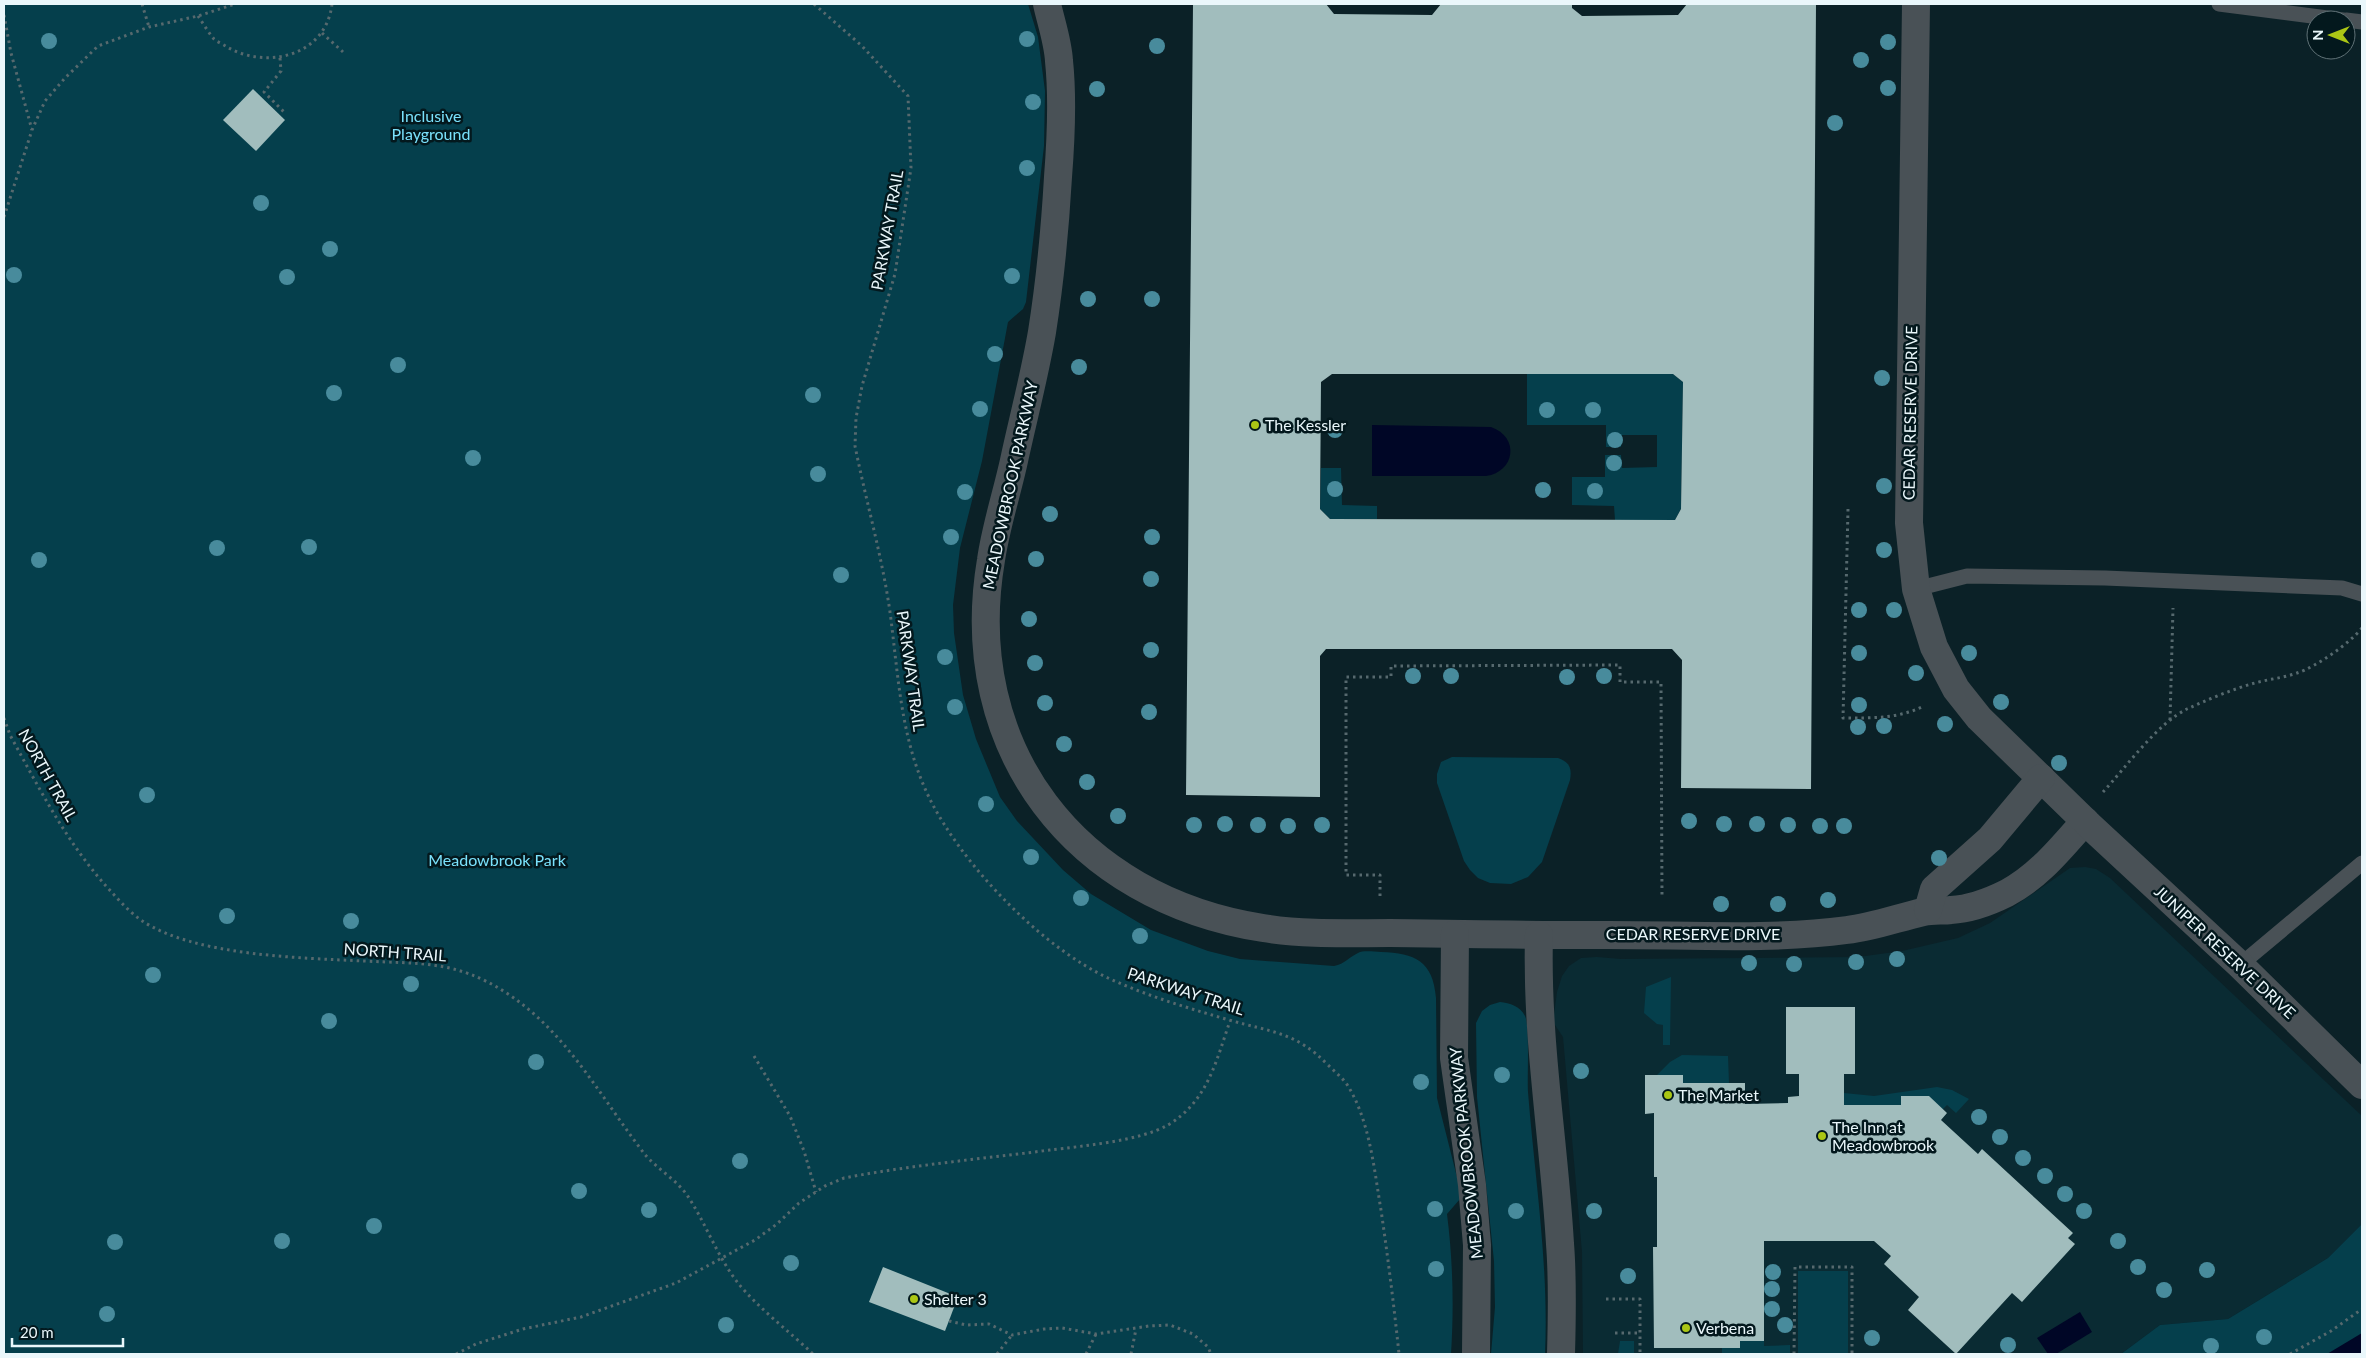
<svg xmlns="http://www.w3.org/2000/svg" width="2366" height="1358" font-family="Lato,sans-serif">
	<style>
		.built { fill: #0a2b33 }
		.green { fill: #053f4c }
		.water { fill: #000626 }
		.building { fill: #a1bdbd; fill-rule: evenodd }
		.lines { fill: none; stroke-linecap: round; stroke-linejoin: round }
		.path { stroke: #56696e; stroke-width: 3; stroke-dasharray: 2.5 4; stroke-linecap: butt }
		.lane { stroke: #495156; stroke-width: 15 }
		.street { stroke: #495156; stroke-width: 28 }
		.tree { fill: #488b9c }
		.poi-dot { fill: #abc615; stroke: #03181d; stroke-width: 2 }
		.labels { text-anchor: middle; stroke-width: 5; stroke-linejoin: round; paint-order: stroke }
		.park-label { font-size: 16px; fill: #7ae1fb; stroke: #03181d }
		.street-label { font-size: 16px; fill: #eaf7fb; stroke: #03181d }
		.poi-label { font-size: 16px; fill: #eaf7fb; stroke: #03181d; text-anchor: start }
	</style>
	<rect width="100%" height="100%" fill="#0b2127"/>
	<path class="built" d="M2085,867l11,2 14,9 252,238v108l-34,34 -100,61 -68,6 -39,29h-538l-1,-102 -19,-215 -10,-15 4,-30 5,-16 7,-10 12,-8 16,-1 24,2 237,-2 44,-6 56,-13 32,-15 80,-55z"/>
	<g class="green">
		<path d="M4,4h1024l10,33 7,54 -1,55 -18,156 -3,7 -15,13 -26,139 -22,87 -7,57 1,28 9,62 13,44 24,58 17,24 46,49 28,24 60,36 57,21 32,8 94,7c11,-2 15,-9 24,-13 6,-3 16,-1 23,-1 34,1 52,9 55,46l1,100 23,91v10l-13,15c6,47 7,93 4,140h-1447z"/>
		<path d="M1527,374h146l10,8 -2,127 -6,11h-60l-1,-14 -42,-1v-28h33v-22h16l1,13 35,-1v-32h-35l-1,12h-15v-22h-79z"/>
		<path d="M1321,468h20l1,37 35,1v13h-47l-10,-10z"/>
		<path d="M1452,757l106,1c12,4 14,11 12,22l-28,82 -14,15 -17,7 -21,-1 -12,-5 -8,-8 -6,-9 -27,-78v-9l4,-12z"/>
		<path d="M1671,977l-1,68h-7v-20l-6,-1 -13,-11 2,-26z"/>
		<path d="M1500,1002c10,1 20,4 25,14 5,10 2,61 3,76 7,88 21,174 17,262h-54l4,-47 -1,-46 -17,-164 -1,-74 6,-12 8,-6z"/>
		<path d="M1682,1055l46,1 1,27h-46l-1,-8h-25l13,-13z"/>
		<path d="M1937,1087l15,3 17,9 -13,14 -9,-8 -4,4 -42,-4h-57v-12l30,3z"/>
		<path d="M2362,1224v130h-241l39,-29 68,-6 100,-61z"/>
		<rect x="1798" y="1271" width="50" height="83"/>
		<path d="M1620,1341h14v13h-16z"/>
		<path d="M1740,1341h24v5l26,-1v9h-68v-6h18z"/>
	</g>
	<g class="water">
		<path d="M1372,425l119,2c29,10 24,45 -5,49h-114z"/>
		<path d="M2080,1312l12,20 -36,22h-8l-11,-16z"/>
		<path d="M2362,1333v21h-35z"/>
	</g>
	<g class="building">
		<path d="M1193,4h133l8,10 98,1 9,-11h131v4l10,8 96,-1 9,-11h129l-5,785 -130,-1 1,-128 -10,-11h-346l-6,7v141l-134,-2zM1332,374h341l10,8 -2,127 -6,11 -345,-1 -10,-10 1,-127z"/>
		<path d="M253,89l32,31 -29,31 -33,-31z"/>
		<path d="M1786,1007h69v67h-11v31h57v-9h28l18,17 -6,7 37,34 4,-5 91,84 -5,5 7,6 -53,58 -10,-9 -56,61 -48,-44 11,-13 -35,-33 7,-8 -17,-15h-110v100h-24v7h-86l-1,-101h4v-70h-3v-64l-9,1v-39h38v8h62v21l43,-1v-6l11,-1v-22h-13z"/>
		<path d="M883,1267l75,30 -13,34 -76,-29z"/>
	</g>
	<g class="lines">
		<g class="path">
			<path d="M142,4l7,23"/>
			<path d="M814,4l48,42 46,50 3,72 -16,106 -33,112 -6,32 -1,28c11,55 27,110 35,166 10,76 11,145 54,212 36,58 103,125 164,154 39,18 80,30 121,42 42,12 67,12 99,45 7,7 15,13 20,21 22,36 26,83 33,124 7,48 13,96 18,144"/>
			<path d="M4,15l7,38 21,77"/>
			<path d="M198,16c5,7 10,16 16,23 3,3 9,5 13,8 40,23 99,9 105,-43"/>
			<path d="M322,33l21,19"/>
			<path d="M280,58l1,13 -17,21 21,21"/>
			<path d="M4,217l28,-87 13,-29 20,-23 33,-32 51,-19 49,-11 37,-12"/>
			<path d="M1848,509l-5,209c28,0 55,1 81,-12"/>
			<path d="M4,718l6,17c29,53 56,106 96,151 11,12 22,25 35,34 52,36 161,38 223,41 56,3 91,-1 141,31 61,39 95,104 138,160 13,17 35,28 46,46 18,28 28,58 49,85 19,24 52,49 75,71"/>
			<path d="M2170,720l3,-112"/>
			<path d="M2103,792c23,-25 55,-69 84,-83 22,-10 46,-20 68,-26 14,-4 28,-5 42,-10 19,-6 53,-30 65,-45"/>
			<path d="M1380,896v-21h-34v-198h45v-11l229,-1v17h41l1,215"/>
			<path d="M754,1056l36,60 14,35 12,41"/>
			<path d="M1606,1299h34v55"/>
			<path d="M949,1321l17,4 23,-1 23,11 32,-6 18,-1 34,6 53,-8 21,-1 23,9 15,13 3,7"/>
			<path d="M1615,1333h25"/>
			<path d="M456,1354l20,-10 47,-15 58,-12 95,-34 79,-43 22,-16 22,-21 26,-17 19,-8c68,-13 137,-19 206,-28 32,-4 90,-9 118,-25 40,-24 48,-64 62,-104"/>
			<path d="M997,1354l15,-19"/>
			<path d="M1086,1354l10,-20"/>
			<path d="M1131,1354l5,-25"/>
			<path d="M1794,1354l1,-87h57v87"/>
			<path d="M2290,1354l41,-23 31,-22"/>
		</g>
		<g class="lane">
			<path d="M2219,4l124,16"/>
			<path d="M2346,20l16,2"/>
			<path d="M1916,589l51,-13 138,2 237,10 20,6"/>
			<path d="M2240,965l122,-102"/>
		</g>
		<g class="street">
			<path d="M1047,4c4,18 11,38 12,57 4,38 2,78 -1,116 -3,52 -8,104 -16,155 -7,41 -18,83 -27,124 -7,34 -19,69 -24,104 -32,189 85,339 272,368 42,7 85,5 127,5 68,1 136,2 204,2 82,-1 172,6 253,-5 26,-3 50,-12 76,-18 9,-2 19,-1 28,-2 20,-1 38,-8 56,-17 32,-17 54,-45 78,-72"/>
			<path d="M1916,4l-7,519 7,66 18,58 22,42 23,29 110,107 151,140 122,120"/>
			<path d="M1928,910l6,-21 56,-50 51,-61"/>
			<path d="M1455,934l-1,124 18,127 5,60 -1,109"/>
			<path d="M1539,935c-3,105 15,205 21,309 3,37 2,74 1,110"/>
		</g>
	</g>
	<g class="tree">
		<circle cx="1027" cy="39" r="8"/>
		<circle cx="49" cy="41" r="8"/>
		<circle cx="1888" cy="42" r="8"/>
		<circle cx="1157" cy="46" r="8"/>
		<circle cx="1861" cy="60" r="8"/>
		<circle cx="1888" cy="88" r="8"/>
		<circle cx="1097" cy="89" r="8"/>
		<circle cx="1033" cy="102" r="8"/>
		<circle cx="1835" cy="123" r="8"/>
		<circle cx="1027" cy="168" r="8"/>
		<circle cx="261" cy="203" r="8"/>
		<circle cx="330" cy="249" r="8"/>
		<circle cx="14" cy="275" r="8"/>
		<circle cx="1012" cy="276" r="8"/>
		<circle cx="287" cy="277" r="8"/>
		<circle cx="1088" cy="299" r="8"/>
		<circle cx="1152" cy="299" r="8"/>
		<circle cx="995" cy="354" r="8"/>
		<circle cx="398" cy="365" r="8"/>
		<circle cx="1079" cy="367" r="8"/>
		<circle cx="1882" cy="378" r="8"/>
		<circle cx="334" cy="393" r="8"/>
		<circle cx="813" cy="395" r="8"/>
		<circle cx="980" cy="409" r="8"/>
		<circle cx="1547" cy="410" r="8"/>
		<circle cx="1593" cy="410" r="8"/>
		<circle cx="1335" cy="430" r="8"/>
		<circle cx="1615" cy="440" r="8"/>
		<circle cx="473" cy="458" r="8"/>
		<circle cx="1614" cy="463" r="8"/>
		<circle cx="818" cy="474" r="8"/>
		<circle cx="1884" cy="486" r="8"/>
		<circle cx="1335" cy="489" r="8"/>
		<circle cx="1543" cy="490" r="8"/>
		<circle cx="1595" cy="491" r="8"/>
		<circle cx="965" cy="492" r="8"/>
		<circle cx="1050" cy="514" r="8"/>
		<circle cx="951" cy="537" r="8"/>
		<circle cx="1152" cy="537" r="8"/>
		<circle cx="309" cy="547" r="8"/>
		<circle cx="217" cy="548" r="8"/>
		<circle cx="1884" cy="550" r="8"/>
		<circle cx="1036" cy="559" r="8"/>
		<circle cx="39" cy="560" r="8"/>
		<circle cx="841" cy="575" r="8"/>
		<circle cx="1151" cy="579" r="8"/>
		<circle cx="1859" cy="610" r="8"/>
		<circle cx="1894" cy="610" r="8"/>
		<circle cx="1029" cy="619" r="8"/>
		<circle cx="1151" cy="650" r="8"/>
		<circle cx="1859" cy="653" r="8"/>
		<circle cx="1969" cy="653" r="8"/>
		<circle cx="945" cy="657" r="8"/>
		<circle cx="1035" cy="663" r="8"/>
		<circle cx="1916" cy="673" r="8"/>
		<circle cx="1413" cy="676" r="8"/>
		<circle cx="1451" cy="676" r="8"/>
		<circle cx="1604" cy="676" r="8"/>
		<circle cx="1567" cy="677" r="8"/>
		<circle cx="2001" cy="702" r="8"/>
		<circle cx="1045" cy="703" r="8"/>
		<circle cx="1859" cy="705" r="8"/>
		<circle cx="955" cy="707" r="8"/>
		<circle cx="1149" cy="712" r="8"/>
		<circle cx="1945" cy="724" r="8"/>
		<circle cx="1884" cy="726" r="8"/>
		<circle cx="1858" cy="727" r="8"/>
		<circle cx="1064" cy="744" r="8"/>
		<circle cx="2059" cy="763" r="8"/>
		<circle cx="1087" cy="782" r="8"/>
		<circle cx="147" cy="795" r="8"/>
		<circle cx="986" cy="804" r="8"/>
		<circle cx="1118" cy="816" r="8"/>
		<circle cx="1689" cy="821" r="8"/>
		<circle cx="1225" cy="824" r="8"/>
		<circle cx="1724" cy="824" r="8"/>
		<circle cx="1757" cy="824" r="8"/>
		<circle cx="1194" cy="825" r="8"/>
		<circle cx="1258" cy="825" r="8"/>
		<circle cx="1322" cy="825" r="8"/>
		<circle cx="1788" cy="825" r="8"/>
		<circle cx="1288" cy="826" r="8"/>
		<circle cx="1820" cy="826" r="8"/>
		<circle cx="1844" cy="826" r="8"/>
		<circle cx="1031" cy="857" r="8"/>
		<circle cx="1939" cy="858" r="8"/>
		<circle cx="1081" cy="898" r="8"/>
		<circle cx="1828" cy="900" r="8"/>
		<circle cx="1721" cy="904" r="8"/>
		<circle cx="1778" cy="904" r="8"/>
		<circle cx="227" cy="916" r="8"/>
		<circle cx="351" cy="921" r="8"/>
		<circle cx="1140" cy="936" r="8"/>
		<circle cx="1897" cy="959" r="8"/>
		<circle cx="1856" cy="962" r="8"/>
		<circle cx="1749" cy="963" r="8"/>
		<circle cx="1794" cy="964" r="8"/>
		<circle cx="153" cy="975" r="8"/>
		<circle cx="411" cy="984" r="8"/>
		<circle cx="329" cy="1021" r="8"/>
		<circle cx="536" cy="1062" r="8"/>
		<circle cx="1581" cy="1071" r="8"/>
		<circle cx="1502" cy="1075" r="8"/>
		<circle cx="1421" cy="1082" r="8"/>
		<circle cx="1979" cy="1117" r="8"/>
		<circle cx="2000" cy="1137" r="8"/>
		<circle cx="2023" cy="1158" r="8"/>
		<circle cx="740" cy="1161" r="8"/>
		<circle cx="2045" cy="1176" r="8"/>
		<circle cx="579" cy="1191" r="8"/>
		<circle cx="2065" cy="1194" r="8"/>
		<circle cx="1435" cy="1209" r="8"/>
		<circle cx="649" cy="1210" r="8"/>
		<circle cx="1516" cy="1211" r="8"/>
		<circle cx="1594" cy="1211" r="8"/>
		<circle cx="2084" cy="1211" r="8"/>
		<circle cx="374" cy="1226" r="8"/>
		<circle cx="282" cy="1241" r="8"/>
		<circle cx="2118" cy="1241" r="8"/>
		<circle cx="115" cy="1242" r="8"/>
		<circle cx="791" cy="1263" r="8"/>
		<circle cx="2138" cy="1267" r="8"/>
		<circle cx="1436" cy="1269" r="8"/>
		<circle cx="2207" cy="1270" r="8"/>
		<circle cx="1773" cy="1272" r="8"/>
		<circle cx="1628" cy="1276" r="8"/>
		<circle cx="1772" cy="1289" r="8"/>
		<circle cx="2164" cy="1290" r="8"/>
		<circle cx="1772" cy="1309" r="8"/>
		<circle cx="107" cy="1314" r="8"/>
		<circle cx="726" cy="1325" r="8"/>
		<circle cx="1785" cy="1325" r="8"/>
		<circle cx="2264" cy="1337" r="8"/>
		<circle cx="1872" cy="1338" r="8"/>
		<circle cx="2008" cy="1345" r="8"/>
		<circle cx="2211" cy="1346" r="8"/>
	</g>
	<g class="poi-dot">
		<circle cx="1255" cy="425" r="5"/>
		<circle cx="1668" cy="1095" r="5"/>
		<circle cx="1822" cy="1136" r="5"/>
		<circle cx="914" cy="1299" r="5"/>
		<circle cx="1686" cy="1328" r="5"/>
	</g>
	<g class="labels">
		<g class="park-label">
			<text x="431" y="122">Inclusive<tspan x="431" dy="18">Playground</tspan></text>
			<text x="497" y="866">Meadowbrook Park</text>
		</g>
		<g class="street-label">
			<text transform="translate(887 230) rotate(-80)" y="6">PARKWAY TRAIL</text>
			<text transform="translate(1910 413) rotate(-89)" y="6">CEDAR RESERVE DRIVE</text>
			<text transform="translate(1010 485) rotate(-78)" y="6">MEADOWBROOK PARKWAY</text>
			<text transform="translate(911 671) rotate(82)" y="6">PARKWAY TRAIL</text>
			<text transform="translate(48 775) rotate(61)" y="6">NORTH TRAIL</text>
			<text x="1693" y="940">CEDAR RESERVE DRIVE</text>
			<text transform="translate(395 952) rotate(4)" y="6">NORTH TRAIL</text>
			<text transform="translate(2225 952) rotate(43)" y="6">JUNIPER RESERVE DRIVE</text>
			<text transform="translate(1186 991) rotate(18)" y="6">PARKWAY TRAIL</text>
			<text transform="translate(1466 1153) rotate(-96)" y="6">MEADOWBROOK PARKWAY</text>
		</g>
		<g class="poi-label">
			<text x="1265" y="431">The Kessler</text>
			<text x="1678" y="1101">The Market</text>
			<text x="1832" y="1133">The Inn at<tspan x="1832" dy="18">Meadowbrook</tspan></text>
			<text x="924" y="1305">Shelter 3</text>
			<text x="1696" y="1334">Verbena</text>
		</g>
	</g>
	<rect width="2366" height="1358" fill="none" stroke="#eaf7fb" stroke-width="10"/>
	<g transform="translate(2331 35) rotate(270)"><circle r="24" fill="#03181d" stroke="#5f7176"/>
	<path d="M0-4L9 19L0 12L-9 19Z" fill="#abc615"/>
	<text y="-8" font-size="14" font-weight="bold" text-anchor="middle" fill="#eaf7fb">N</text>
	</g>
	<path d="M12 1338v8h111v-8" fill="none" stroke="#eaf7fb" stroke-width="2.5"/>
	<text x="20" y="1338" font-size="15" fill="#eaf7fb" stroke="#03181d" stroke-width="4" paint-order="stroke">20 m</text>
</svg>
